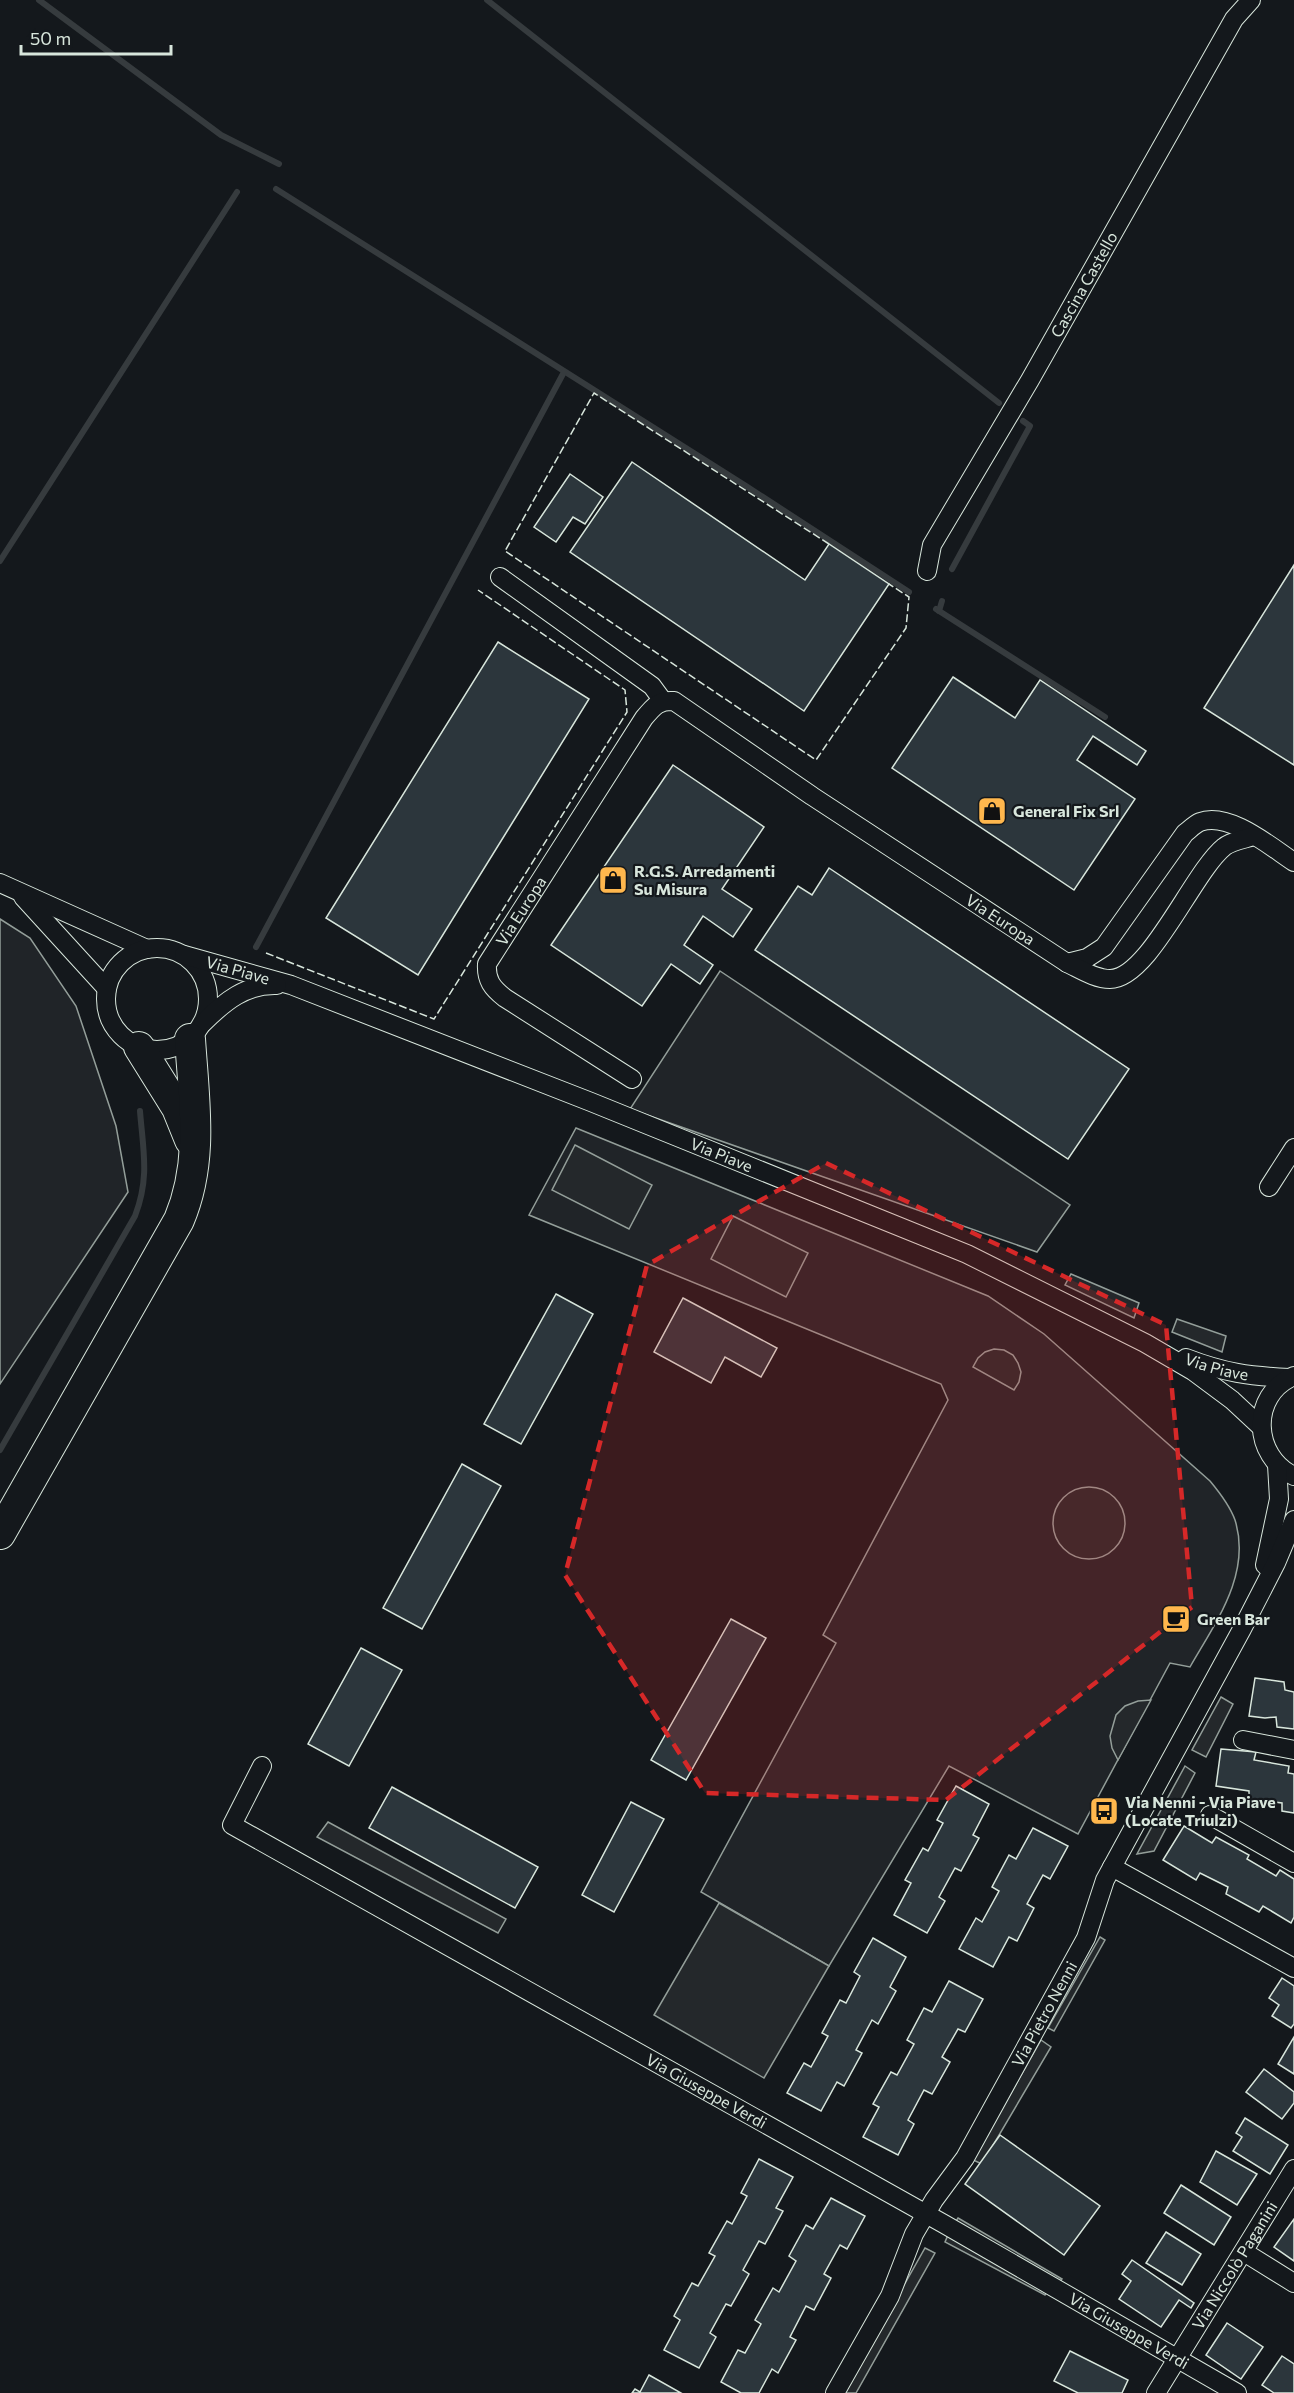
<svg xmlns="http://www.w3.org/2000/svg" width="1294" height="2393" font-family="Commissioner,sans-serif">
	<style>
		.green { fill: #202428; stroke: #939e99; stroke-width: 1.5 }
		.parking { fill: #24282b; stroke: #939e99; stroke-width: 1.5 }
		.lines { fill: none; stroke-linecap: round; stroke-linejoin: round }
		.stream { stroke: #363b3e; stroke-width: 6 }
		.building { fill: #2c363c; stroke: #d8e6dc; stroke-width: 1.5 }
		.minor-casing { stroke: #d8e6dc; stroke-width: 20 }
		.trunk-casing { stroke: #d8e6dc; stroke-width: 32 }
		.minor { stroke: #14181c; stroke-width: 18 }
		.trunk { stroke: #14181c; stroke-width: 30 }
		.fence { stroke: #d8e6dc; stroke-width: 1.5; stroke-dasharray: 8 3; stroke-linecap: butt }
		.marked { fill: #d62828; fill-opacity: 0.2; stroke: #d62828; stroke-width: 4.5; stroke-dasharray: 12 8; stroke-linejoin: round }
		.labels { text-anchor: middle; stroke-width: 4.5; stroke-linejoin: round; paint-order: stroke }
		.street-label { font-size: 16px; fill: #d8e6dc; stroke: #14181c }
		.poi-label { font-size: 16px; font-weight: bold; fill: #d8e6dc; stroke: #14181c; text-anchor: start }
	</style>
	<rect width="100%" height="100%" fill="#14181c"/>
	<g class="green">
		<path d="M0,919l30,19 46,68 40,120 12,66 -128,192z"/>
		<path d="M720,971l350,234 -33,47 -407,-143z"/>
		<path d="M576,1128l412,168 56,38 166,147c10,12 20,25 25,39 17,54 -20,103 -45,147l-20,-4 -92,171 -129,-68 -120,200 -128,-74 135,-249 -13,-8 125,-235 -7,-16 -412,-169z"/>
	</g>
	<g class="parking">
		<path d="M575,1145l77,40 -23,44 -77,-39z"/>
		<path d="M733,1216l75,37 -22,44 -75,-38z"/>
		<path d="M1071,1274l68,29 -5,15 -69,-33z"/>
		<path d="M1177,1319l49,17 -4,16 -50,-20z"/>
		<path d="M994,1349l10,1 9,5 5,8 3,9 -2,10 -5,8 -41,-23 5,-9 7,-6z"/>
		<circle cx="1089" cy="1523" r="36"/>
		<path d="M1221,1697l12,7 -27,53 -14,-7z"/>
		<path d="M1151,1700l-33,60 -6,-12 -2,-12 6,-21 9,-9 13,-5z"/>
		<path d="M1185,1766l10,7 -41,78 -17,3z"/>
		<path d="M328,1822l178,97 -8,14 -181,-96z"/>
		<path d="M719,1903l110,63 -65,112 -110,-63z"/>
		<path d="M1100,1937l5,3 -51,91 -6,-3z"/>
		<path d="M1041,2040l10,7 -69,117 -9,-4z"/>
		<path d="M958,2218l104,61 -4,4 -104,-58z"/>
		<path d="M948,2235l100,55 -3,5 -100,-53z"/>
		<path d="M925,2248l10,5 -79,140h-13z"/>
	</g>
	<g class="lines">
		<g class="stream">
			<path d="M39,0l182,135 58,29"/>
			<path d="M487,0l512,403"/>
			<path d="M276,189l470,297 163,106"/>
			<path d="M0,561l237,-369"/>
			<path d="M952,569l78,-143 -7,-5"/>
			<path d="M936,609l169,108"/>
			<path d="M939,611l3,-10"/>
			<path d="M256,947l308,-575"/>
			<path d="M0,1450l135,-234c15,-39 8,-66 5,-105"/>
		</g>
	</g>
	<g class="building">
		<path d="M632,462l173,118 24,-36 60,40 -85,127 -234,-159z"/>
		<path d="M570,474l33,23 -18,27 -12,-7 -17,25 -22,-15z"/>
		<path d="M1294,565v200l-90,-57z"/>
		<path d="M498,642l91,57 -171,276 -92,-57z"/>
		<path d="M953,677l62,41 25,-38 106,71 -9,14 -44,-29 -16,24 58,39 -61,91 -182,-122z"/>
		<path d="M673,765l91,62 -42,62 30,20 -19,28 -30,-21 -19,29 29,20 -13,19 -29,-20 -29,42 -91,-61z"/>
		<path d="M829,868l300,201 -61,90 -313,-209 43,-64 14,9z"/>
		<path d="M556,1294l37,20 -72,130 -37,-20z"/>
		<path d="M683,1298l94,50 -16,29 -36,-20 -14,26 -57,-31z"/>
		<path d="M462,1464l39,22 -79,143 -39,-21z"/>
		<path d="M731,1619l35,19 -80,142 -35,-20z"/>
		<path d="M361,1648l41,22 -53,96 -41,-22z"/>
		<path d="M1255,1678l29,4 1,8 9,2v37l-17,-2 -1,-10 -11,1 -16,-2z"/>
		<path d="M1221,1749l35,3 -2,8 35,6 -1,7 6,1v39l-12,-2v-8l-33,-4v-8l-33,-5z"/>
		<path d="M956,1786l33,18 -16,31 6,3 -18,33 -6,-3 -16,29 6,4 -18,32 -33,-18 17,-32 -6,-3 18,-32 5,3 15,-28 -6,-3z"/>
		<path d="M392,1787l146,80 -23,41 -146,-80z"/>
		<path d="M631,1802l33,17 -50,93 -32,-17z"/>
		<path d="M1184,1826l28,17 4,-6 33,18 -2,4 29,17 4,-6 14,9v38l-3,6 -28,-17 -4,6 -33,-18 2,-7 -28,-14 -4,7 -33,-20z"/>
		<path d="M1033,1828l35,18 -18,33 -7,-4 -16,29 7,4 -17,33 -8,-4 -16,30 -34,-18 17,-31 6,4 17,-31 -7,-4 17,-32 7,4z"/>
		<path d="M873,1938l33,19 -16,30 6,4 -18,33 -6,-4 -16,30 6,3 -18,33 -7,-4 -16,29 -34,-18 17,-30 7,4 17,-31 -6,-3 18,-33 6,3 14,-27 -6,-4z"/>
		<path d="M1282,1978l12,8v38l-3,4 -19,-12 7,-11 -10,-7z"/>
		<path d="M949,1981l34,18 -18,33 -7,-3 -16,28 8,5 -18,32 -8,-4 -16,30 6,4 -16,31 -35,-18 16,-30 -6,-3 18,-32 6,3 17,-31 -7,-4 17,-32 8,4z"/>
		<path d="M1294,2037v37l-16,-10z"/>
		<path d="M1264,2069l30,23v11l-12,16 -36,-27z"/>
		<path d="M1245,2118l43,27 -18,29 -37,-23 9,-14 -6,-4z"/>
		<path d="M1000,2135l100,71 -36,49 -99,-71z"/>
		<path d="M1216,2151l41,23 -20,31 -37,-23z"/>
		<path d="M759,2159l34,18 -17,31 7,3 -18,33 -6,-3 -16,29 6,4 -18,32 -5,-2 -16,29 6,4 -17,31 -35,-18 16,-30 -6,-4 18,-33 6,3 17,-30 -6,-3 18,-32 5,3 15,-28 -6,-3z"/>
		<path d="M1181,2185l50,32 -17,28 -50,-32z"/>
		<path d="M831,2198l34,18 -18,33 -7,-4 -16,29 7,4 -17,32 -8,-4 -16,31 6,3 -18,33 -6,-4 -13,24h-18l-20,-11 17,-32 7,3 16,-29 -6,-4 18,-32 6,4 17,-31 -7,-5 17,-31 7,4z"/>
		<path d="M1294,2219v42l-20,-14z"/>
		<path d="M1166,2232l35,22 -19,31 -36,-22z"/>
		<path d="M1132,2260l62,43 -3,5 -12,-8 -18,27 -42,-28 12,-18 -9,-7z"/>
		<path d="M1227,2323l36,24 -22,32 -35,-24z"/>
		<path d="M1070,2351l58,29 -6,13h-44l-24,-12z"/>
		<path d="M1282,2356l12,8v29h-20l-12,-8z"/>
		<path d="M649,2375l32,18h-49l3,-4 5,3z"/>
	</g>
	<g class="lines">
		<g class="minor-casing">
			<g id="minor">
				<path id="s1" d="M927,571l5,-26 98,-165 204,-361 17,-19"/>
				<path d="M500,577l152,109 11,15"/>
				<path d="M0,883l147,66"/>
				<path d="M23,897l84,92"/>
				<circle cx="157" cy="999" r="51"/>
				<path id="s2" d="M184,955l107,30 300,117 376,152 178,89 48,28 39,29 29,27"/>
				<path d="M1067,963l20,-5 17,-11 81,-114c4,-3 10,-9 15,-11 29,-11 71,25 94,40"/>
				<path d="M203,1023c22,-22 43,-39 74,-38"/>
				<path id="s3" d="M632,1079l-127,-81c-13,-10 -19,-18 -18,-34l157,-246c10,-12 15,-18 30,-17l138,95 255,167c13,6 28,16 43,16 39,0 83,-107 114,-132 7,-6 21,-8 30,-11"/>
				<path d="M1269,1187l25,-39"/>
				<path id="s4" d="M1186,1358c39,15 63,18 103,20"/>
				<path d="M1294,1376c-45,19 -41,81 0,100"/>
				<path d="M1265,1565l14,-66 -2,-34"/>
				<path d="M1243,1740l51,10"/>
				<path id="s5" d="M262,1766l-30,59 712,399 293,169"/>
				<path d="M1210,1815l84,48"/>
				<path d="M1112,1867l182,101"/>
				<path d="M1244,2252l50,31"/>
				<path id="s6" d="M835,2393l55,-97 24,-62 20,-34 31,-42 121,-220 19,-58 137,-251 34,-66 18,-43"/>
				<path id="s7" d="M1156,2393l138,-224"/>
			</g>
		</g>
		<g class="trunk-casing">
			<g id="trunk">
				<path d="M139,1047l38,61 13,32"/>
				<path d="M0,1534l179,-314c25,-59 15,-119 11,-181"/>
			</g>
		</g>
		<use href="#minor" class="minor"/>
		<use href="#trunk" class="trunk"/>
		<g class="fence">
			<path d="M829,544l-235,-151 -89,158 311,209 90,-132 3,-31 -20,-13"/>
			<path d="M266,953l168,66 193,-307 -2,-22 -147,-100"/>
		</g>
	</g>
	<path class="marked" d="M826,1163l340,162 26,282 -246,193 -241,-7 -140,-218 82,-310z"/>
	<defs>
		<g id="shop-square" transform="scale(1.5)"><rect x="-9" y="-9" width="18" height="18" rx="4" fill="#ffb74d" stroke="#14181c"/><path d="M-5-2.5h2.3a2.7 3.5 0 0 1 5.4 0H5L5.5 6h-11ZM-1.5-2.5h3a1.5 2.3 0 0 0-3 0Z" fill="#111"/></g>
		<g id="cafe-square" transform="scale(1.5)"><rect x="-9" y="-9" width="18" height="18" rx="4" fill="#ffb74d" stroke="#14181c"/><path d="M-5.5-4.5H6V0H3Q3 3.5 0 3.5H-2.5Q-5.5 3.5-5.5 0ZM3-3.2v2h1.7v-2ZM-6 4.5H4V6H-6Z" fill="#111"/></g>
		<g id="bus-square" transform="scale(1.5)"><rect x="-9" y="-9" width="18" height="18" rx="4" fill="#ffb74d" stroke="#14181c"/><path d="M-5-6H5V4H4V6H2V4H-2V6H-4V4H-5ZM-3.5-4V0h7V-4ZM-3.5 1.2v1.5H-2V1.2ZM2 1.2v1.5H3.5V1.2Z" fill="#111"/></g>
	</defs>
	<g fill-rule="evenodd">
		<use href="#shop-square" x="992" y="811"/>
		<use href="#shop-square" x="613" y="880"/>
		<use href="#cafe-square" x="1176" y="1619"/>
		<use href="#bus-square" x="1104" y="1811"/>
	</g>
	<g class="labels">
		<g class="street-label">
			<text dy="6" stroke="none"><textPath href="#s1" startOffset="328">Cascina Castello</textPath></text>
			<text dy="6" stroke="none"><textPath href="#s3" startOffset="254">Via Europa</textPath></text>
			<text dy="6" stroke="none"><textPath href="#s3" startOffset="912">Via Europa</textPath></text>
			<text dy="6" stroke="none"><textPath href="#s2" startOffset="56">Via Piave</textPath></text>
			<text dy="6" stroke="none"><textPath href="#s2" startOffset="574">Via Piave</textPath></text>
			<text dy="6" stroke="none"><textPath href="#s4" startOffset="32">Via Piave</textPath></text>
			<text dy="6" stroke="none"><textPath href="#s6" startOffset="434">Via Pietro Nenni</textPath></text>
			<text dy="6" stroke="none"><textPath href="#s5" startOffset="610">Via Giuseppe Verdi</textPath></text>
			<text dy="6" stroke="none"><textPath href="#s7" startOffset="150">Via Niccolò Paganini</textPath></text>
			<text dy="6" stroke="none"><textPath href="#s5" startOffset="1096">Via Giuseppe Verdi</textPath></text>
		</g>
		<g class="poi-label">
			<text x="1013" y="817">General Fix Srl</text>
			<text x="634" y="877">R.G.S. Arredamenti<tspan x="634" dy="18">Su Misura</tspan></text>
			<text x="1197" y="1625">Green Bar</text>
			<text x="1125" y="1808">Via Nenni - Via Piave<tspan x="1125" dy="18">(Locate Triulzi)</tspan></text>
		</g>
	</g>
	<path d="M21 45v9h150v-9" fill="none" stroke="#d8e6dc" stroke-width="3"/>
	<text x="30" y="45" font-size="18" fill="#d8e6dc" stroke="#14181c" stroke-width="4.5" paint-order="stroke">50 m</text>
</svg>
